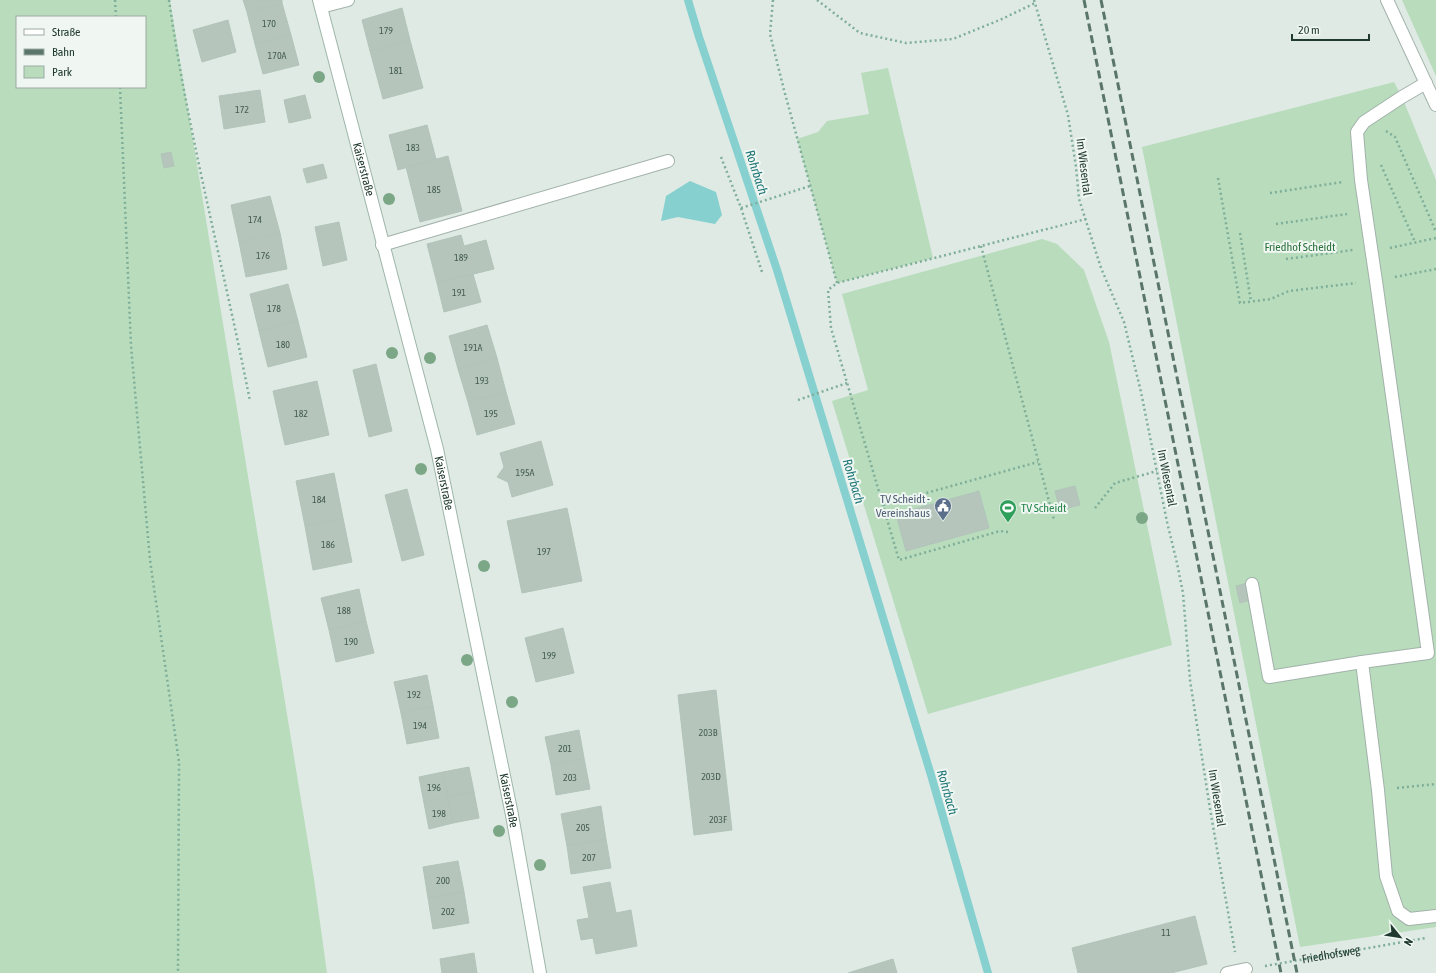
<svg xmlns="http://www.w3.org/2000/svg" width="1436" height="973" font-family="'Asap Condensed',sans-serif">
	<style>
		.green { fill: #b8dcbc; fill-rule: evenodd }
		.water { fill: #86d0d0 }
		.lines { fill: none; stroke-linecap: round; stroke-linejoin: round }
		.stream { stroke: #86d0d0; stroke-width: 8 }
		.building { fill: #b5c5bc; stroke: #b2c4ba }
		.service-casing { stroke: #a2b2aa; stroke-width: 14 }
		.minor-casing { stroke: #a2b2aa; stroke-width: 14 }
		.secondary-casing { stroke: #9eb6aa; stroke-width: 14 }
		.path { stroke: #7fae99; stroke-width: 2.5; stroke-dasharray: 2 3; stroke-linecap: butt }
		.service { stroke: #fff; stroke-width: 12 }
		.minor { stroke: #fff; stroke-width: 12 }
		.secondary { stroke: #fff; stroke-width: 12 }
		.rail { stroke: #5a766b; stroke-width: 3; stroke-dasharray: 8 4; stroke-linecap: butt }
		.tree { fill: #7ca787 }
		.labels { text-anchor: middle; stroke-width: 4; stroke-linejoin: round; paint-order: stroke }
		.number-label { font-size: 10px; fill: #455d52 }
		.street-label { font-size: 12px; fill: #203a2f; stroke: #f0f7f2 }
		.park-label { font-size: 12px; fill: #2b713b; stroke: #f0f7f2 }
		.service-label { font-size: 12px; fill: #4e5e75; stroke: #f0f7f2; text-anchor: end }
		.leisure-label { font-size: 12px; fill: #27864d; stroke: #f0f7f2; text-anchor: start }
		.water-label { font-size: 13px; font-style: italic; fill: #1b7476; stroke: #f0f7f2 }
	</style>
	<rect width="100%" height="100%" fill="#dfeae4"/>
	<g class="green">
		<path d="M0,0h170l144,879 13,94h-327zM17,17h128v70h-128z"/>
		<path d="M1402,0h34v76z"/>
		<path d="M888,68l45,190 -96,25 -40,-144 21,-7 9,-11 42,-7 -8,-41z"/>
		<path d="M1394,82l8,15 34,83v747l-136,20 -158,-800z"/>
		<path d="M1042,239l15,5 27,26 25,72 63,303 -244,69 -96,-313 36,-11 -26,-96z"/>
	</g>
	<path class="water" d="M690,181l26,11 6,23 -7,9 -37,-7 -17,4 5,-25z"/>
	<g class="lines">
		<path class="stream" d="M688,0l11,37 78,233 154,505 57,198"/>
	</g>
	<g class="building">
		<path d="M243,0h39v3l-35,9z"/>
		<path d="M282,3l9,32 -36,9 -8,-32z"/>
		<path d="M402,8l8,32 -40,11 -8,-31z"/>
		<path d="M228,20l8,32 -34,10 -9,-32z"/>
		<path d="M291,35l8,30 -36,9 -8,-30z"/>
		<path d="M410,40l13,48 -40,11 -13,-48z"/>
		<path d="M260,90l5,32 -41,7 -5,-33z"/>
		<path d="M305,95l6,23 -22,5 -5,-23z"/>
		<path d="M427,125l9,34 -38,11 -9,-35z"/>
		<path d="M171,152l3,14 -10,2 -3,-14z"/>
		<path d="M448,156l14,55 -42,11 -14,-55z"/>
		<path d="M323,164l4,14 -20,5 -4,-14z"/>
		<path d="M270,196l10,37 -41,9 -8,-37z"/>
		<path d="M339,222l8,38 -24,6 -8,-39z"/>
		<path d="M280,233l7,36 -41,8 -7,-35z"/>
		<path d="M461,235l3,11 22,-6 8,29 -57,14 -10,-39z"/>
		<path d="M473,274l8,28 -37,10 -7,-29z"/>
		<path d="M288,284l10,37 -39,10 -9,-37z"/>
		<path d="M298,321l9,36 -39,10 -9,-36z"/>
		<path d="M487,325l10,33 -39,11 -9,-33z"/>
		<path d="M497,358l9,34 -38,10 -10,-33z"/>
		<path d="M376,364l16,67 -23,6 -16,-67z"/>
		<path d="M317,381l12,54 -44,10 -12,-54z"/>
		<path d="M506,392l9,32 -38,11 -9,-33z"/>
		<path d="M541,441l12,44 -41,12 -4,-15 -11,-5 7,-10 -4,-14z"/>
		<path d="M334,473l9,45 -38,8 -9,-45z"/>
		<path d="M1075,486l5,19 -20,5 -5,-19z"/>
		<path d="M407,489l17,66 -22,6 -17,-66z"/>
		<path d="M979,491l10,37 -83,23 -10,-37z"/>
		<path d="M567,508l15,73 -60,12 -15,-72z"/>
		<path d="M343,518l9,44 -39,8 -8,-44z"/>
		<path d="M1247,583l4,17 -11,3 -4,-17z"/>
		<path d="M359,589l7,32 -37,9 -8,-32z"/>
		<path d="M366,621l8,32 -38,9 -7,-32z"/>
		<path d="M563,628l11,45 -38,9 -11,-44z"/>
		<path d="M427,675l6,31 -32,7 -7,-31z"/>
		<path d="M716,690l16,140 -38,5 -16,-140z"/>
		<path d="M433,706l6,32 -32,6 -6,-31z"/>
		<path d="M579,730l5,28 -33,7 -6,-28z"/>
		<path d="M584,758l6,31 -34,6 -5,-30z"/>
		<path d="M469,767l5,25 -26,5 -5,-25z"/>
		<path d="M443,772l5,25 -24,6 -5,-26z"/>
		<path d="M474,792l5,26 -26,5 -5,-26z"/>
		<path d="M448,797l5,26 -24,6 -5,-26z"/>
		<path d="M601,806l5,33 -39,7 -6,-32z"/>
		<path d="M606,839l5,29 -40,6 -4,-28z"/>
		<path d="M458,861l6,31 -36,6 -5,-31z"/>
		<path d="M610,882l6,31 15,-3 6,36 -41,8 -3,-16 -12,2 -4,-20 12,-2 -6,-31z"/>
		<path d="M464,892l5,31 -36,6 -5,-31z"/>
		<path d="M1195,916l12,48 -36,9h-93l-6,-25z"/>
		<path d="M474,953l3,20h-35l-2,-14z"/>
		<path d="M893,959l4,14h-31l-2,-5z"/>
		<path d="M864,968l2,5h-18z"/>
	</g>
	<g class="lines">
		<g class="service-casing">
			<g id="service">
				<path d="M1387,0l49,105"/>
				<path d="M321,7l27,-7"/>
				<path d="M382,245l286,-84"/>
				<path d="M1252,584l17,93 93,-15 66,-9 -52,-372 -15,-101 -4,-48 7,-10 38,-25 24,-14"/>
				<path d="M1362,662l16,128 8,86 12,35 11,8 27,-3"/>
			</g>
		</g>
		<g class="minor-casing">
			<path id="minor" d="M1227,973l19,-4"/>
		</g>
		<g class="secondary-casing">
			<g id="secondary">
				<path id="s2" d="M319,0l118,449 75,366 28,158"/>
			</g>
		</g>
		<g class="path">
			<path d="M115,0l1,17"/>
			<path d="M169,0c19,135 55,268 81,401"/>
			<path d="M773,0l-3,34 14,56 53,193"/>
			<path d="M817,0l43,33 46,10 47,-4 49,-20 33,-16"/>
			<path d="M1034,0l34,115 8,52 3,32 22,69 23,54 17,70 26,130 10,41 6,30 7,87 20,129 25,143"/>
			<path d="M120,87l11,259 19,214 29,202 -1,211"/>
			<path d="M1386,131l9,6 41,95"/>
			<path d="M721,157l20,51 21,64"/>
			<path d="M1381,165l34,77"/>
			<path d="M1218,178l22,125 31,-4 18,-8 67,-8"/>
			<path d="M1270,193l73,-11"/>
			<path d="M741,208l69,-22"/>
			<path d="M1276,224l71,-10"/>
			<path d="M1240,233l11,69"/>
			<path d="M981,246l73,274"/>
			<path d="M1390,248l46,-10"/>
			<path d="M1286,259l67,-9"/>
			<path d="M1395,277l41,-8"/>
			<path d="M798,400l49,-17"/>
			<path d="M883,505l155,-43"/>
			<path d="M1095,508l20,-25 42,-12"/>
			<path d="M1008,532l-8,-1 -101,29 -68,-232 -3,-38 9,-7 249,-64"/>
			<path d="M1397,788l39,-4"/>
			<path id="s1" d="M1265,966l161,-28"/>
		</g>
		<use href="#service" class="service"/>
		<use href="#minor" class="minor"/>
		<use href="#secondary" class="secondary"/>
		<g class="rail">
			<path d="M1084,0l197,973"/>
			<path d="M1101,0l196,973"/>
		</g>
	</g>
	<g class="tree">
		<circle cx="319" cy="77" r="6"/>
		<circle cx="389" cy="199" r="6"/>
		<circle cx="392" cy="353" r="6"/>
		<circle cx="430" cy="358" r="6"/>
		<circle cx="421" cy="469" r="6"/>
		<circle cx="1142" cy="518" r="6"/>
		<circle cx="484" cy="566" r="6"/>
		<circle cx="467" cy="660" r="6"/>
		<circle cx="512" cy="702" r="6"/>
		<circle cx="499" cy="831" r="6"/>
		<circle cx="540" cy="865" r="6"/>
	</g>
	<defs>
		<g id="civic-pin" transform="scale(0.9)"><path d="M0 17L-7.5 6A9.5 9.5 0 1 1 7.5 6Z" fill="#5c6f8a" stroke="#f0f7f2"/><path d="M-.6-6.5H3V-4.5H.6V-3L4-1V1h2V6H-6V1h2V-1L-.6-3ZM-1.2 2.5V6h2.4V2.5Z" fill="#fff"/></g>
		<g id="stadium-pin" transform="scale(0.9)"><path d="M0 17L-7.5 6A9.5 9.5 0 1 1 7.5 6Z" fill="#2e9e5b" stroke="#f0f7f2"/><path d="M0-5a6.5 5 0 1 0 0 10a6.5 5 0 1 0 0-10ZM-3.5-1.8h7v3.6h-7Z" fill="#fff"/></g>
	</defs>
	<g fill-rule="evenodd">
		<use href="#civic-pin" x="943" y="506"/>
		<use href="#stadium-pin" x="1008" y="508"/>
	</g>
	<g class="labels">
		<g class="number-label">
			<text x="269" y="27">170</text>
			<text x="386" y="34">179</text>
			<text x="277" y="59">170A</text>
			<text x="396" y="74">181</text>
			<text x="242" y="113">172</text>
			<text x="413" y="151">183</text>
			<text x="434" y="193">185</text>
			<text x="255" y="223">174</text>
			<text x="263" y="259">176</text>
			<text x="461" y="261">189</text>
			<text x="459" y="296">191</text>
			<text x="274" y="312">178</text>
			<text x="283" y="348">180</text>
			<text x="473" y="351">191A</text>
			<text x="482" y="384">193</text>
			<text x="301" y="417">182</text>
			<text x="491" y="417">195</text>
			<text x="525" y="476">195A</text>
			<text x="319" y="503">184</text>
			<text x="328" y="548">186</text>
			<text x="544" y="555">197</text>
			<text x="344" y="614">188</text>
			<text x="351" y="645">190</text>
			<text x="549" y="659">199</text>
			<text x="414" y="698">192</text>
			<text x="420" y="729">194</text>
			<text x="708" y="736">203B</text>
			<text x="565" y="752">201</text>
			<text x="711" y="780">203D</text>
			<text x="570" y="781">203</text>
			<text x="434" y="791">196</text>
			<text x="439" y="817">198</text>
			<text x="718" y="823">203F</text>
			<text x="583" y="831">205</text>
			<text x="589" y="861">207</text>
			<text x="443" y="884">200</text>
			<text x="448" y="915">202</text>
			<text x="1166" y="936">11</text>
		</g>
		<g class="street-label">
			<text transform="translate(1084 167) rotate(83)" y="4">Im Wiesental</text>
			<text dy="4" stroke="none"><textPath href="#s2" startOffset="175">Kaiserstraße</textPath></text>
			<text transform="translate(1167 478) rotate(79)" y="4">Im Wiesental</text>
			<text dy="4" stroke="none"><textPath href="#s2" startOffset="499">Kaiserstraße</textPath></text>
			<text transform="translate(1217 798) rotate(81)" y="4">Im Wiesental</text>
			<text dy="4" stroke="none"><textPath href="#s2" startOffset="823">Kaiserstraße</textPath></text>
			<text dy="4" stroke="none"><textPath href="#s1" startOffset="67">Friedhofsweg</textPath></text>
		</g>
		<g class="park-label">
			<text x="1300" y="251">Friedhof Scheidt</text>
		</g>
		<g class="service-label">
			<text x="930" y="503">TV Scheidt -<tspan x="930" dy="14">Vereinshaus</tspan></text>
		</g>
		<g class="leisure-label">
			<text x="1021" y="512">TV Scheidt</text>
		</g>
		<g class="water-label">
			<text transform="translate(757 172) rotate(72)" y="5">Rohrbach</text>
			<text transform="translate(854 481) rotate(73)" y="5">Rohrbach</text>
			<text transform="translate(948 792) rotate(74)" y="5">Rohrbach</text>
		</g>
	</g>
	<rect x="16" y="16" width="130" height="72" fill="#f0f7f2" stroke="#9daba4"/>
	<rect x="24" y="29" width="20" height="6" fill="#ffffff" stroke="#9daba4"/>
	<text x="52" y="36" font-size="12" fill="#203a2f">Straße</text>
	<rect x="24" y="49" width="20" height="6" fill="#5a766b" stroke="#9daba4"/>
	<text x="52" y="56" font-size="12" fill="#203a2f">Bahn</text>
	<rect x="24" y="66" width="20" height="12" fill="#b8dcbc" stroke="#9daba4"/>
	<text x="52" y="76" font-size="12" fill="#203a2f">Park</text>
	<g transform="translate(1400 937) rotate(120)" stroke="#f0f7f2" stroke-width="3" paint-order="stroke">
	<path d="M0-3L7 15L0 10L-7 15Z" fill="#203a2f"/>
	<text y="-6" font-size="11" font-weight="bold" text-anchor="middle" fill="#203a2f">N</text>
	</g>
	<path d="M1292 34v6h77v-6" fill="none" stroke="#203a2f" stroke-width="2"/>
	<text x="1298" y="34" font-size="12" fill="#203a2f" stroke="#f0f7f2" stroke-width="3" paint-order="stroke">20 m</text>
</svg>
